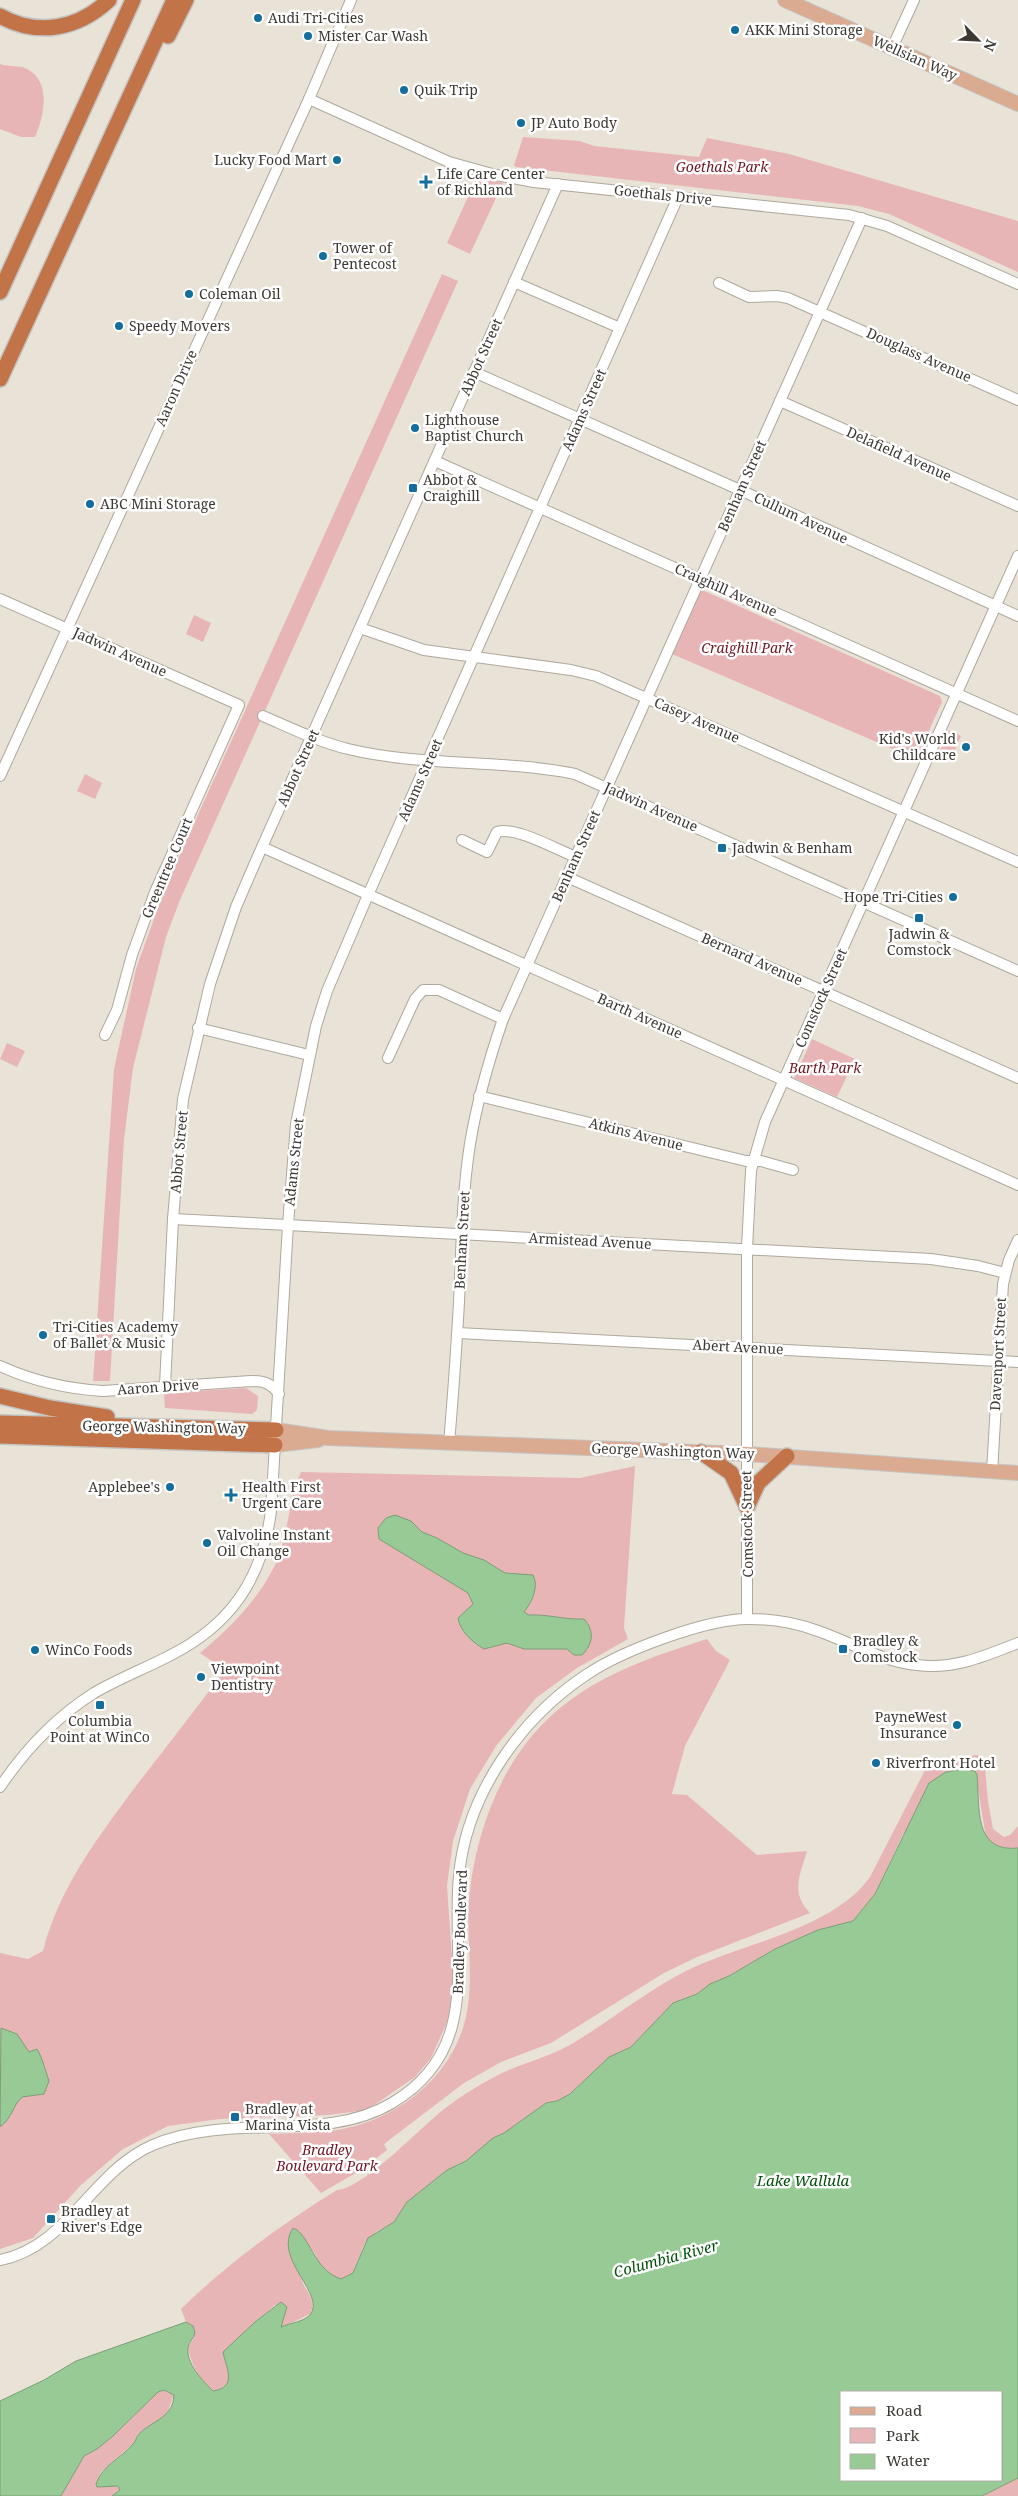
<svg xmlns="http://www.w3.org/2000/svg" width="1018" height="2496" font-family="'Noto Serif',serif">
	<style>
		.green { fill: #e8b5b7 }
		.water { fill: #97ca94; stroke: #7c9e78; fill-rule: evenodd }
		.lines { fill: none; stroke-linecap: round; stroke-linejoin: round }
		.minor-casing { stroke: #aea89d; stroke-width: 12 }
		.major-casing { stroke: #c4c4c2; stroke-width: 16 }
		.highway-casing { stroke: #c4c4c2; stroke-width: 18 }
		.minor { stroke: #fff; stroke-width: 10 }
		.major { stroke: #daab91; stroke-width: 14 }
		.highway { stroke: #c27347; stroke-width: 15 }
		.poi-dot { fill: #136d9d; stroke: #fff; stroke-width: 2 }
		.labels { text-anchor: middle; stroke-width: 5; stroke-linejoin: round; paint-order: stroke }
		.poi-label { font-size: 14px; fill: #3c3935; stroke: #fff; text-anchor: start }
		.street-label { font-size: 14px; fill: #3c3935; stroke: #fff }
		.park-label { font-size: 14px; font-style: italic; fill: #6f1525; stroke: #fff }
		.water-label { font-size: 15px; font-style: italic; fill: #03510a; stroke: #fff }
	</style>
	<rect width="100%" height="100%" fill="#e9e2d7"/>
	<g class="green">
		<path d="M0,64c8,3 20,1 27,5 25,13 17,48 8,68h-14l-21,-8z"/>
		<path d="M523,137l57,4 14,5 105,11 8,-19 82,16 229,67v51l-129,-58 -31,-8 -342,-39 -2,-2z"/>
		<path d="M477,177l26,6 -33,71 -23,-11z"/>
		<path d="M442,274l16,7 -278,619 -14,37 -33,131 -9,71 -14,242h-17l21,-312 22,-100 29,-81z"/>
		<path d="M700,589l240,107 2,6 -26,57 -244,-105z"/>
		<path d="M194,615l17,8 -8,19 -17,-8z"/>
		<path d="M949,730l12,6 -9,20 -8,2 -6,-3z"/>
		<path d="M85,774l17,9 -7,16 -18,-8z"/>
		<path d="M812,1039l43,20 -18,38 -43,-19z"/>
		<path d="M7,1043l18,8 -8,16 -17,-8z"/>
		<path d="M246,1388l12,8 -1,14 -5,4 -87,-6 -1,-15z"/>
		<path d="M635,1466l-11,162 4,11 -51,29 -41,30 -40,48 -26,43 -17,52 -6,45 6,86 -4,46 -18,40 -16,19 -48,33 -39,5 -108,4 -52,7 -45,23 -42,36 -48,53 -33,11v-296l28,6 15,-8c16,-63 55,-114 93,-165 30,-39 60,-77 89,-116l-25,-17c30,-25 59,-54 76,-90 13,-29 12,-63 25,-91l279,6z"/>
		<path d="M707,1639l9,12 14,9 -45,86 -13,48 15,1 70,60 50,-4c-7,25 -17,41 3,62l-113,44 -33,16 -113,70 -50,19 -37,21 -80,61 3,6 -26,20 -40,23 -52,-59c22,-1 46,-1 68,-4 58,-9 113,-51 128,-109 10,-39 1,-81 4,-121 6,-67 32,-139 83,-185 46,-41 99,-58 155,-76z"/>
		<path d="M977,1755l7,4 4,42 5,28 11,8 6,-2 8,-9v22c-13,1 -23,0 -32,-10l-11,-67 -72,63 -28,60 -22,27 -35,9 -43,19 -46,27 -19,8 -13,10 -24,9 -42,44 -22,10 -39,37 -13,7 -11,2 -42,30 -11,5 -27,23 -19,9 -40,32 -13,20 -18,10 -12,13 -11,28 -12,6 -9,-3 -13,-11 -3,-10 -17,-23c1,14 -1,31 2,45 3,15 17,20 9,37l-29,14 6,-21 -12,-2 -52,47c3,17 15,34 -10,39 -14,-13 -22,-25 -25,-44l6,-9 -1,-12 -7,-4 -5,-13c47,-46 101,-85 156,-119 26,-1 83,-62 107,-81 17,-13 38,-26 58,-36 24,-11 50,-17 73,-31 38,-23 74,-53 115,-73 55,-26 144,-41 180,-92l55,-107c13,-13 34,-12 52,-15z"/>
		<path d="M164,2390l10,4 -7,20 -29,20 -5,10 -32,28 -5,12 9,3 8,-2 8,4 -9,7h-51l23,-40 13,-7 16,-13 45,-44z"/>
		<path d="M1018,2478v18h-36z"/>
	</g>
	<g class="water">
		<path d="M395,1515l16,6 11,11 15,6 26,15 21,7 21,13 28,2c6,12 -1,27 -9,37l5,3c19,-1 36,5 55,4 11,12 9,25 -2,36h-8l-7,-6h-43l-17,-6 -23,6c-12,-7 -24,-18 -26,-31l15,-14 -5,-11 -89,-54 -1,-11 8,-10z"/>
		<path d="M964,1769l11,2 2,4c3,32 -4,78 41,73v630l-36,18h-870l8,-6 -2,-4 -21,1 -1,-3c7,-20 25,-25 37,-40 3,-3 3,-7 6,-10 14,-14 34,-16 35,-39l-10,-5 -6,2 -45,44 -16,13 -13,7 -23,40h-61v-95l44,-21 32,-19 110,-39 7,4 2,7c-1,5 -6,9 -7,14 -2,17 14,33 25,44 25,-4 13,-23 10,-39l32,-30 26,-20 6,5 -6,20c9,-4 22,-5 29,-12 17,-21 -38,-56 -17,-87 17,6 20,42 48,51l12,-6 15,-35 26,-16 13,-20 40,-32 19,-9 27,-23 11,-5 42,-30 11,-2 13,-7 39,-37 22,-10 42,-44 24,-9 13,-10 19,-8 46,-27 43,-19 35,-9 22,-27 54,-111 17,-11zM842,2392h160v88h-160z"/>
		<path d="M1,2028l16,6 12,18 8,-3c6,10 8,21 12,32l-5,13 -22,3c-11,11 -8,19 -22,30z"/>
	</g>
	<g class="lines">
		<g class="minor-casing">
			<g id="minor">
				<path d="M892,48l22,-48"/>
				<path d="M309,99l140,63 47,13 38,7 315,33 38,11 131,58"/>
				<path d="M514,282l106,46"/>
				<path d="M719,283l30,14 28,-1 11,2 230,102"/>
				<path d="M474,372l266,118 278,126"/>
				<path d="M780,401l238,105"/>
				<path d="M435,461l583,260"/>
				<path d="M0,599l239,106 -84,187 -23,63 -15,55 -12,25"/>
				<path d="M360,628l64,22 147,20 25,6 422,186"/>
				<path d="M263,716c28,12 56,26 85,33 75,18 153,10 227,25l443,197"/>
				<path d="M0,776l309,-677 42,-99"/>
				<path d="M462,840l25,12 10,-20c19,-6 60,18 79,25"/>
				<path d="M262,847l756,338"/>
				<path d="M567,877l451,201"/>
				<path d="M198,1028l111,27"/>
				<path d="M388,1058l27,-59 8,-9h16l64,29"/>
				<path d="M479,1096l267,65h15l32,9"/>
				<path d="M173,1219l758,40 47,7 27,7"/>
				<path d="M458,1333l560,29"/>
				<path d="M0,1366c33,15 67,23 103,25l148,-10c13,0 20,2 28,13"/>
				<path d="M165,1386l8,-167 10,-120 27,-115 26,-77 22,-51 300,-672"/>
				<path d="M449,1444c3,-37 6,-73 8,-110 5,-63 3,-127 13,-190 7,-43 19,-84 33,-125l359,-801"/>
				<path d="M992,1472l11,-188 6,-24 9,-20"/>
				<path d="M747,1618v-370l4,-78 14,-48 253,-566"/>
				<path d="M0,1787c25,-37 56,-70 94,-94 24,-14 50,-24 75,-37 62,-31 93,-77 102,-145l17,-286 8,-101 20,-98 11,-35 41,-96 310,-698"/>
				<path d="M0,2260c68,-13 92,-89 153,-115 76,-33 171,-1 239,-42 91,-54 59,-143 67,-228 8,-81 61,-156 127,-200 35,-24 122,-57 164,-56 23,0 46,4 68,12 32,11 65,31 99,34 36,5 68,-9 101,-22"/>
			</g>
		</g>
		<g class="major-casing">
			<g id="major">
				<path d="M785,0l233,104"/>
				<path d="M276,1430l52,8 419,16 271,19"/>
				<path d="M275,1445l43,-5"/>
			</g>
		</g>
		<g class="highway-casing">
			<g id="highway">
				<path d="M0,16c38,21 78,13 109,-16"/>
				<path d="M168,36l18,-36"/>
				<path d="M0,292l133,-292"/>
				<path d="M0,379l174,-379"/>
				<path d="M0,1396l50,12 57,9"/>
				<path d="M0,1423l276,7"/>
				<path d="M0,1436l275,9"/>
				<path d="M701,1452l30,21 16,34"/>
				<path d="M747,1507l11,-24 29,-27"/>
			</g>
		</g>
		<use href="#minor" class="minor"/>
		<use href="#major" class="major"/>
		<use href="#highway" class="highway"/>
	</g>
	<g class="poi-dot">
		<circle cx="258" cy="18" r="5"/>
		<circle cx="735" cy="30" r="5"/>
		<circle cx="308" cy="36" r="5"/>
		<circle cx="404" cy="90" r="5"/>
		<circle cx="521" cy="123" r="5"/>
		<circle cx="337" cy="160" r="5"/>
		<path d="M423.5 174.5h5v5h5v5h-5v5h-5v-5h-5v-5h5z"/>
		<circle cx="323" cy="256" r="5"/>
		<circle cx="189" cy="294" r="5"/>
		<circle cx="119" cy="326" r="5"/>
		<circle cx="415" cy="428" r="5"/>
		<rect x="408" y="483" width="10" height="10" rx="2.5"/>
		<circle cx="90" cy="504" r="5"/>
		<circle cx="966" cy="747" r="5"/>
		<rect x="717" y="843" width="10" height="10" rx="2.5"/>
		<circle cx="953" cy="897" r="5"/>
		<rect x="914" y="913" width="10" height="10" rx="2.5"/>
		<circle cx="43" cy="1335" r="5"/>
		<circle cx="170" cy="1487" r="5"/>
		<path d="M228.5 1487.5h5v5h5v5h-5v5h-5v-5h-5v-5h5z"/>
		<circle cx="207" cy="1543" r="5"/>
		<rect x="838" y="1644" width="10" height="10" rx="2.5"/>
		<circle cx="35" cy="1650" r="5"/>
		<circle cx="201" cy="1677" r="5"/>
		<rect x="95" y="1700" width="10" height="10" rx="2.5"/>
		<circle cx="957" cy="1725" r="5"/>
		<circle cx="876" cy="1763" r="5"/>
		<rect x="230" y="2112" width="10" height="10" rx="2.5"/>
		<rect x="46" y="2214" width="10" height="10" rx="2.5"/>
	</g>
	<g class="labels">
		<g class="poi-label">
			<text x="268" y="23">Audi Tri-Cities</text>
			<text x="745" y="35">AKK Mini Storage</text>
			<text x="318" y="41">Mister Car Wash</text>
			<text x="414" y="95">Quik Trip</text>
			<text x="531" y="128">JP Auto Body</text>
			<text x="327" y="165" text-anchor="end">Lucky Food Mart</text>
			<text x="437" y="179">Life Care Center<tspan x="437" dy="16">of Richland</tspan></text>
			<text x="333" y="253">Tower of<tspan x="333" dy="16">Pentecost</tspan></text>
			<text x="199" y="299">Coleman Oil</text>
			<text x="129" y="331">Speedy Movers</text>
			<text x="425" y="425">Lighthouse<tspan x="425" dy="16">Baptist Church</tspan></text>
			<text x="423" y="485">Abbot &amp;<tspan x="423" dy="16">Craighill</tspan></text>
			<text x="100" y="509">ABC Mini Storage</text>
			<text x="956" y="744" text-anchor="end">Kid's World<tspan x="956" dy="16">Childcare</tspan></text>
			<text x="732" y="853">Jadwin &amp; Benham</text>
			<text x="943" y="902" text-anchor="end">Hope Tri-Cities</text>
			<text x="919" y="939" text-anchor="middle">Jadwin &amp;<tspan x="919" dy="16">Comstock</tspan></text>
			<text x="53" y="1332">Tri-Cities Academy<tspan x="53" dy="16">of Ballet &amp; Music</tspan></text>
			<text x="160" y="1492" text-anchor="end">Applebee's</text>
			<text x="242" y="1492">Health First<tspan x="242" dy="16">Urgent Care</tspan></text>
			<text x="217" y="1540">Valvoline Instant<tspan x="217" dy="16">Oil Change</tspan></text>
			<text x="853" y="1646">Bradley &amp;<tspan x="853" dy="16">Comstock</tspan></text>
			<text x="45" y="1655">WinCo Foods</text>
			<text x="211" y="1674">Viewpoint<tspan x="211" dy="16">Dentistry</tspan></text>
			<text x="947" y="1722" text-anchor="end">PayneWest<tspan x="947" dy="16">Insurance</tspan></text>
			<text x="100" y="1726" text-anchor="middle">Columbia<tspan x="100" dy="16">Point at WinCo</tspan></text>
			<text x="886" y="1768">Riverfront Hotel</text>
			<text x="245" y="2114">Bradley at<tspan x="245" dy="16">Marina Vista</tspan></text>
			<text x="61" y="2216">Bradley at<tspan x="61" dy="16">River's Edge</tspan></text>
		</g>
		<g class="street-label">
			<text transform="translate(915 58) rotate(24)" y="5">Wellsian Way</text>
			<text transform="translate(663 195) rotate(6)" y="5">Goethals Drive</text>
			<text transform="translate(919 355) rotate(24)" y="5">Douglass Avenue</text>
			<text transform="translate(481 357) rotate(-66)" y="5">Abbot Street</text>
			<text transform="translate(176 388) rotate(-66)" y="5">Aaron Drive</text>
			<text transform="translate(584 410) rotate(-66)" y="5">Adams Street</text>
			<text transform="translate(899 454) rotate(24)" y="5">Delafield Avenue</text>
			<text transform="translate(742 486) rotate(-66)" y="5">Benham Street</text>
			<text transform="translate(801 518) rotate(25)" y="5">Cullum Avenue</text>
			<text transform="translate(726 590) rotate(24)" y="5">Craighill Avenue</text>
			<text transform="translate(120 652) rotate(24)" y="5">Jadwin Avenue</text>
			<text transform="translate(697 720) rotate(24)" y="5">Casey Avenue</text>
			<text transform="translate(298 768) rotate(-66)" y="5">Abbot Street</text>
			<text transform="translate(420 780) rotate(-66)" y="5">Adams Street</text>
			<text transform="translate(651 807) rotate(24)" y="5">Jadwin Avenue</text>
			<text transform="translate(576 856) rotate(-66)" y="5">Benham Street</text>
			<text transform="translate(167 868) rotate(-67)" y="5">Greentree Court</text>
			<text transform="translate(752 959) rotate(24)" y="5">Bernard Avenue</text>
			<text transform="translate(821 998) rotate(-66)" y="5">Comstock Street</text>
			<text transform="translate(640 1016) rotate(24)" y="5">Barth Avenue</text>
			<text transform="translate(636 1134) rotate(14)" y="5">Atkins Avenue</text>
			<text transform="translate(179 1152) rotate(-85)" y="5">Abbot Street</text>
			<text transform="translate(294 1162) rotate(-84)" y="5">Adams Street</text>
			<text transform="translate(462 1240) rotate(-87)" y="5">Benham Street</text>
			<text transform="translate(590 1241) rotate(3)" y="5">Armistead Avenue</text>
			<text transform="translate(738 1347) rotate(3)" y="5">Abert Avenue</text>
			<text transform="translate(998 1354) rotate(-87)" y="5">Davenport Street</text>
			<text transform="translate(158 1387) rotate(-4)" y="5">Aaron Drive</text>
			<text transform="translate(164 1427) rotate(1)" y="5">George Washington Way</text>
			<text transform="translate(673 1451) rotate(2)" y="5">George Washington Way</text>
			<text transform="translate(747 1524) rotate(-91)" y="5">Comstock Street</text>
			<text transform="translate(460 1932) rotate(-88)" y="5">Bradley Boulevard</text>
		</g>
		<g class="park-label">
			<text x="722" y="172">Goethals Park</text>
			<text x="747" y="653">Craighill Park</text>
			<text x="825" y="1073">Barth Park</text>
			<text x="327" y="2155">Bradley<tspan x="327" dy="16">Boulevard Park</tspan></text>
		</g>
		<g class="water-label">
			<text x="803" y="2186">Lake Wallula</text>
			<text transform="translate(666 2259) rotate(-15)" y="5">Columbia River</text>
		</g>
	</g>
	<rect x="840" y="2391" width="162" height="90" fill="#ffffff" stroke="#b1b0ae"/>
	<rect x="850" y="2407" width="25" height="8" fill="#daab91" stroke="#b1b0ae"/>
	<text x="886" y="2416" font-size="15" fill="#3c3935">Road</text>
	<rect x="850" y="2428" width="25" height="15" fill="#e8b5b7" stroke="#b1b0ae"/>
	<text x="886" y="2441" font-size="15" fill="#3c3935">Park</text>
	<rect x="850" y="2454" width="25" height="15" fill="#97ca94" stroke="#b1b0ae"/>
	<text x="886" y="2466" font-size="15" fill="#3c3935">Water</text>
	<g transform="translate(978 40) rotate(114)" stroke="#ffffff" stroke-width="4" paint-order="stroke">
	<path d="M0-4L9 19L0 12L-9 19Z" fill="#3c3935"/>
	<text y="-8" font-size="14" font-weight="bold" text-anchor="middle" fill="#3c3935">N</text>
	</g>
</svg>
